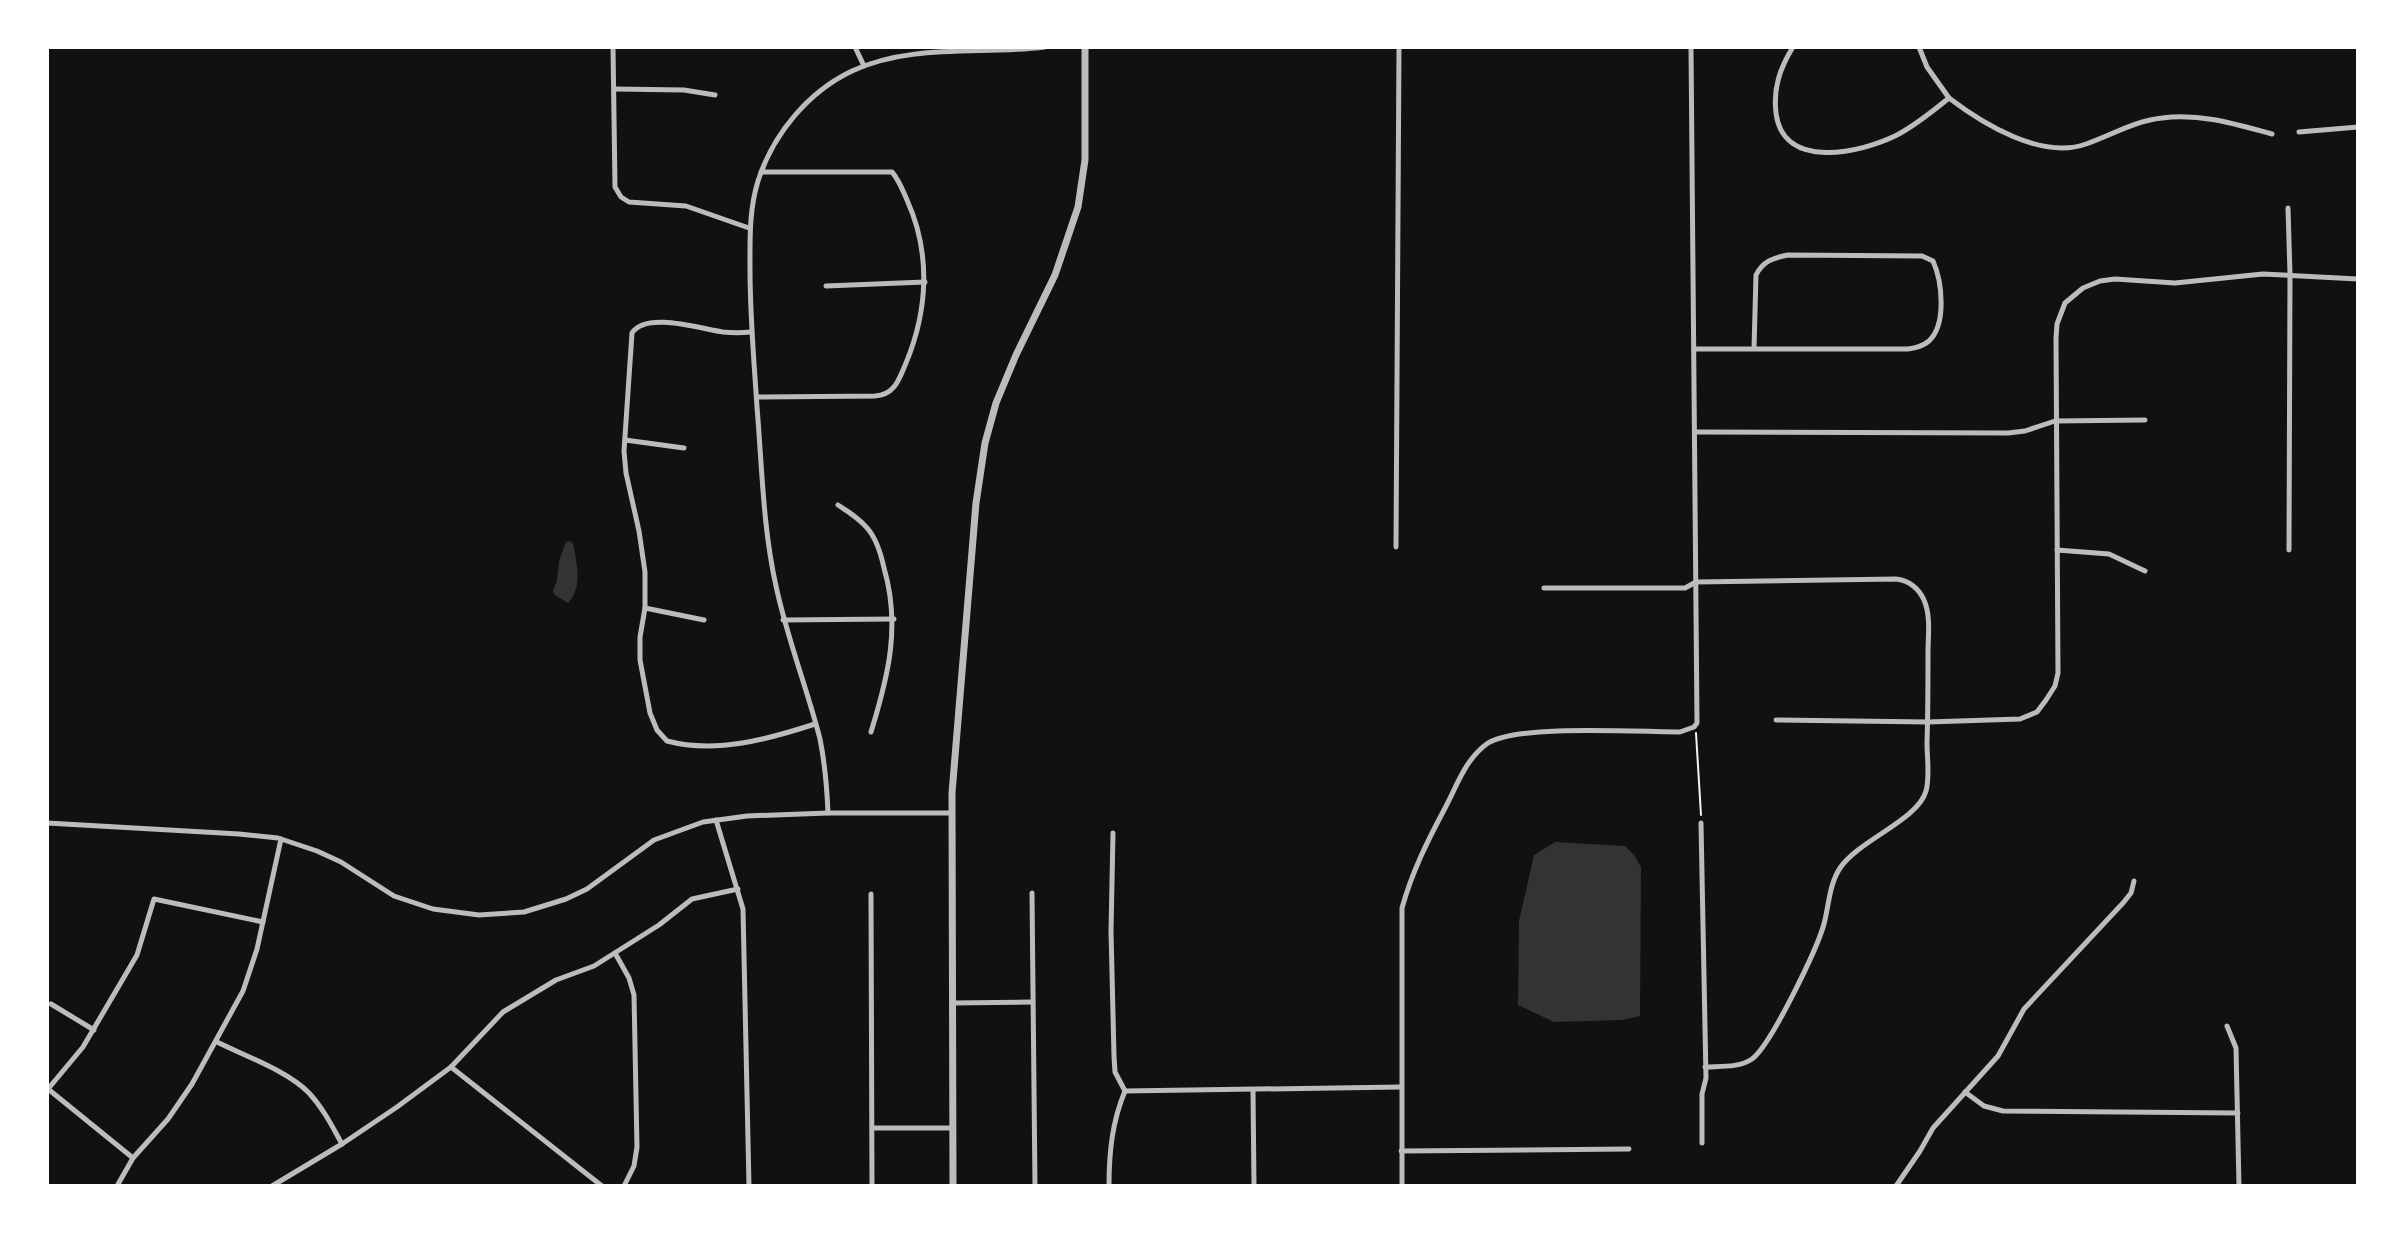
<svg xmlns="http://www.w3.org/2000/svg" width="2405" height="1233" font-family="Signika,sans-serif">
	<style>
		.water { fill: #333 }
		.lines { fill: none; stroke-linecap: round; stroke-linejoin: round }
		.path { stroke: #f5f5f5; stroke-width: 2 }
		.minor { stroke: #bcbcbc; stroke-width: 5 }
		.tertiary { stroke: #bcbcbc; stroke-width: 7 }
	</style>
	<rect width="100%" height="100%" fill="#111"/>
	<g class="water">
		<path d="M570,541l3,3c4,20 10,43 -5,59l-13,-8 -2,-4 4,-11 2,-19 7,-19z"/>
		<path d="M1555,842l70,4 9,9 7,12 -1,149 -18,4 -68,2 -36,-17 1,-84 15,-66z"/>
	</g>
	<g class="lines">
		<path class="path" d="M1696,733l5,82"/>
		<g class="minor">
			<path d="M613,47l2,140 6,10 8,5 57,4 63,22"/>
			<path d="M855,47l9,19"/>
			<path d="M1793,47c-13,21 -20,41 -17,66 7,58 85,40 121,22 19,-10 36,-24 52,-37 34,26 93,62 137,46 26,-9 48,-23 76,-26 38,-5 73,6 110,16"/>
			<path d="M1919,47l8,20 22,31"/>
			<path d="M615,89l69,1 31,5"/>
			<path d="M2299,132l59,-5"/>
			<path d="M2288,208l2,66 -1,276"/>
			<path d="M826,286l99,-4"/>
			<path d="M751,332c-10,1 -19,1 -28,0 -22,-3 -77,-21 -91,1l-8,118 2,22 13,58 6,41v36l-5,29v23l10,53 7,17 10,11c49,13 102,-2 148,-17"/>
			<path d="M1694,349h214c8,-1 15,-3 21,-8 18,-17 13,-60 4,-80l-11,-5 -134,-1c-15,3 -25,6 -32,20l-2,74"/>
			<path d="M757,397l118,-1c20,-1 24,-17 31,-33 22,-53 25,-110 1,-163 -4,-9 -8,-20 -15,-28h-131"/>
			<path d="M1695,432l313,1 17,-2 30,-10 90,-1"/>
			<path d="M625,440l59,8"/>
			<path d="M838,505c11,7 22,14 30,24 9,11 13,25 16,39 17,58 4,109 -13,164"/>
			<path d="M1396,547l3,-500"/>
			<path d="M2057,550l52,4 36,17"/>
			<path d="M1544,588h141l11,-6 200,-3c13,1 23,10 28,21 7,16 4,36 4,53 0,30 0,60 -1,90 0,15 3,34 -1,48 -8,29 -67,49 -86,77 -11,17 -11,37 -16,56 -7,25 -53,121 -72,135 -13,9 -32,7 -47,8"/>
			<path d="M645,608l59,12"/>
			<path d="M783,620l111,-1"/>
			<path d="M1776,720l152,2 92,-3 17,-7 9,-12 9,-14 3,-13 -2,-335 1,-14 8,-21 18,-15 17,-7 15,-2 60,4 88,-9 95,5"/>
			<path d="M828,813c-1,-25 -3,-49 -8,-74 -13,-51 -33,-101 -44,-153 -13,-58 -14,-119 -19,-179 -3,-46 -7,-91 -7,-137 0,-31 -1,-60 8,-89 15,-47 50,-89 94,-110 60,-28 130,-16 193,-24"/>
			<path d="M716,820l27,89 6,277"/>
			<path d="M47,823l192,11 39,4 39,13 24,11 53,34 39,13 46,6 45,-3 42,-13 21,-10 67,-49 49,-18 44,-6 81,-3h124"/>
			<path d="M1701,823l5,255 -4,16v49"/>
			<path d="M1113,833l-2,98 3,125 1,16 10,19"/>
			<path d="M1032,893l3,293"/>
			<path d="M871,894l1,292"/>
			<path d="M615,953l14,25 5,17 3,152 -3,19 -10,20"/>
			<path d="M953,1003l79,-1"/>
			<path d="M51,1004l43,26"/>
			<path d="M2227,1026l9,22 3,138"/>
			<path d="M217,1042c28,14 71,29 92,51 14,15 23,33 33,51"/>
			<path d="M451,1067l151,119"/>
			<path d="M1253,1090l1,96"/>
			<path d="M1125,1091l275,-4"/>
			<path d="M1965,1092l19,14 19,5 235,2"/>
			<path d="M872,1128h81"/>
			<path d="M1401,1151l228,-2"/>
			<path d="M133,1158l-85,-69 35,-42 54,-92 17,-56 109,23"/>
			<path d="M117,1186l16,-28 35,-39 24,-35 51,-93 14,-42 24,-110"/>
			<path d="M272,1186l70,-42 55,-37 54,-40 52,-55 53,-32 38,-14 65,-41 33,-26 46,-10"/>
			<path d="M1109,1186c0,-33 3,-64 16,-95"/>
			<path d="M1402,1186v-278c10,-36 25,-66 42,-98 13,-24 21,-51 44,-67 30,-19 151,-11 192,-11l14,-5 3,-4 -6,-676"/>
			<path d="M1896,1186l24,-35 13,-23 65,-72 26,-47 99,-106 8,-10 3,-12"/>
		</g>
		<path class="tertiary" d="M953,1186l-1,-393 24,-290 9,-60 11,-40 20,-48 39,-80 23,-68 7,-47v-113"/>
	</g>
	<rect width="2405" height="1233" fill="none" stroke="#ffffff" stroke-width="98"/>
</svg>
